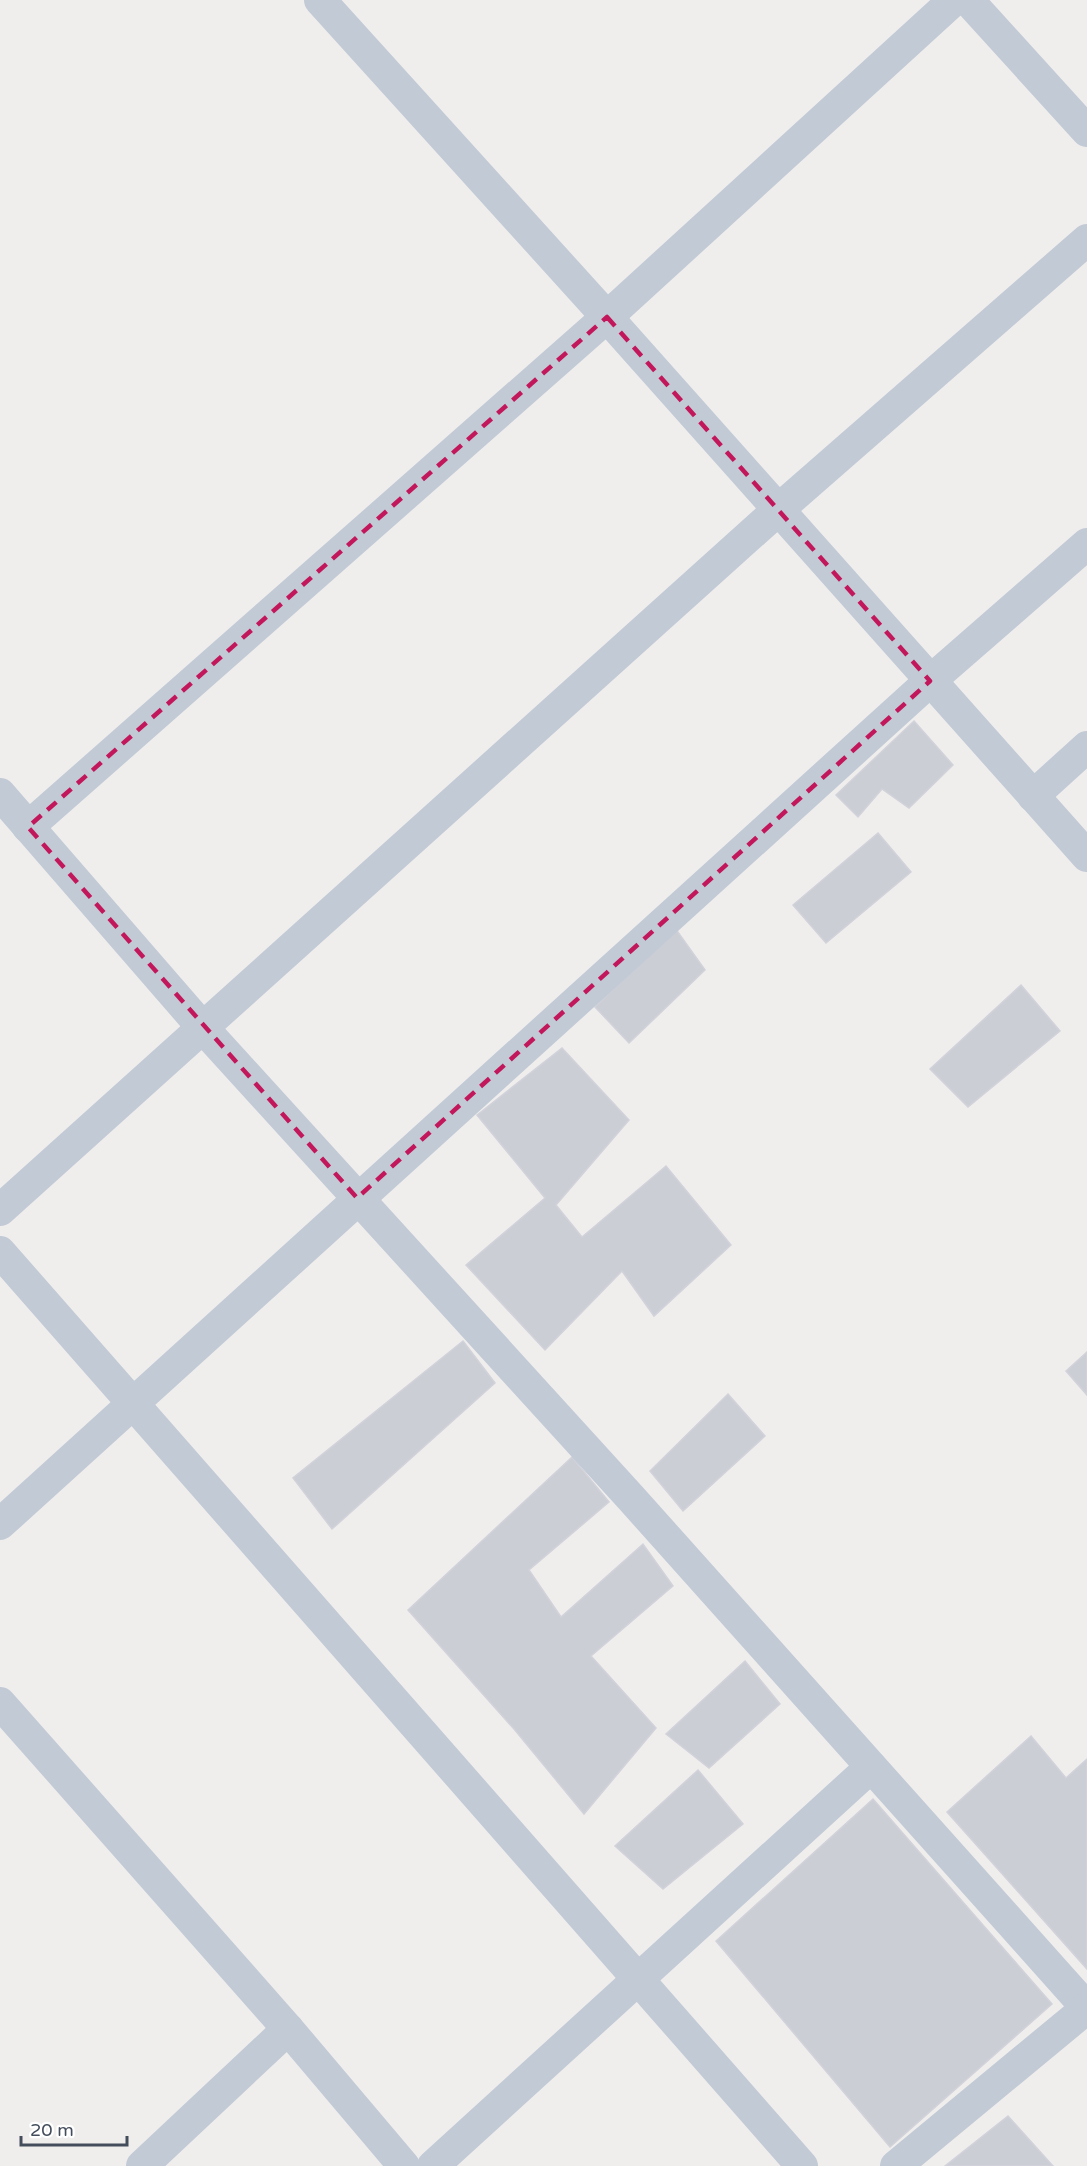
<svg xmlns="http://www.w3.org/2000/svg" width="1087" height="2166" font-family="'Varela Round',sans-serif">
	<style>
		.building { fill: #ccced6; stroke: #d1d2da; stroke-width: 1.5 }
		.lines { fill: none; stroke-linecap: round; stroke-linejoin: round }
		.minor { stroke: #c2cad6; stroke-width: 32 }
		.marked { fill: none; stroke: #c2185b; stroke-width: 4.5; stroke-dasharray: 12 8; stroke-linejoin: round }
	</style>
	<rect width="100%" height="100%" fill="#f0eeed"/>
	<g class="building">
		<path d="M914,721l39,44 -44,43 -27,-19 -24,28 -22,-22z"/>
		<path d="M878,833l33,39 -85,71 -33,-38z"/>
		<path d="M675,928l30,42 -76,73 -34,-36z"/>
		<path d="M1021,985l39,46 -92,76 -38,-38z"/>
		<path d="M562,1048l67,72 -73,85 26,32 84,-71 65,79 -77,71 -32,-45 -77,79 -79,-85 79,-67 -68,-83z"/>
		<path d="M463,1341l32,42 -163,146 -39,-51z"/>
		<path d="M1087,1352v43l-21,-24z"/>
		<path d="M728,1394l37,42 -82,75 -33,-40z"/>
		<path d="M572,1457l37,45 -80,68 32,47 82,-73 30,42 -82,70 65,72 -72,86 -70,-85 -106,-119z"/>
		<path d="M745,1661l35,43 -71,64 -43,-34z"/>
		<path d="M1031,1736l35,42 21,-19v210l-140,-157z"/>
		<path d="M698,1770l45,54 -80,65 -48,-43z"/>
		<path d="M873,1799l179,205 -162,143 -174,-206z"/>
		<path d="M1008,2116l45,50h-108z"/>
	</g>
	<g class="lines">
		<g class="minor">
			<path d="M320,0l287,317 480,539"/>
			<path d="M968,0l119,131"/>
			<path d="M0,794l203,234 428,470 456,510"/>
			<path d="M1033,796l54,-49"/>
			<path d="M28,827l579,-510 347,-317"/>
			<path d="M0,1210l778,-700 309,-270"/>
			<path d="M0,1252l802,914"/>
			<path d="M0,1524l930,-843 157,-137"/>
			<path d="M0,1703l288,326 116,137"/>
			<path d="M142,2166l146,-137"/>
			<path d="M433,2166l438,-399"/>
			<path d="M896,2166l191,-158"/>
		</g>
	</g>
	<path class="marked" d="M607,317l323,364 -573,517 -329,-371z"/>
	<path d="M21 2136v9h106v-9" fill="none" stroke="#444d5c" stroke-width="3"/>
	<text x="30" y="2136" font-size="18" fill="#444d5c" stroke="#ffffff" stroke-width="4.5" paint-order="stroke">20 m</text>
</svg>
